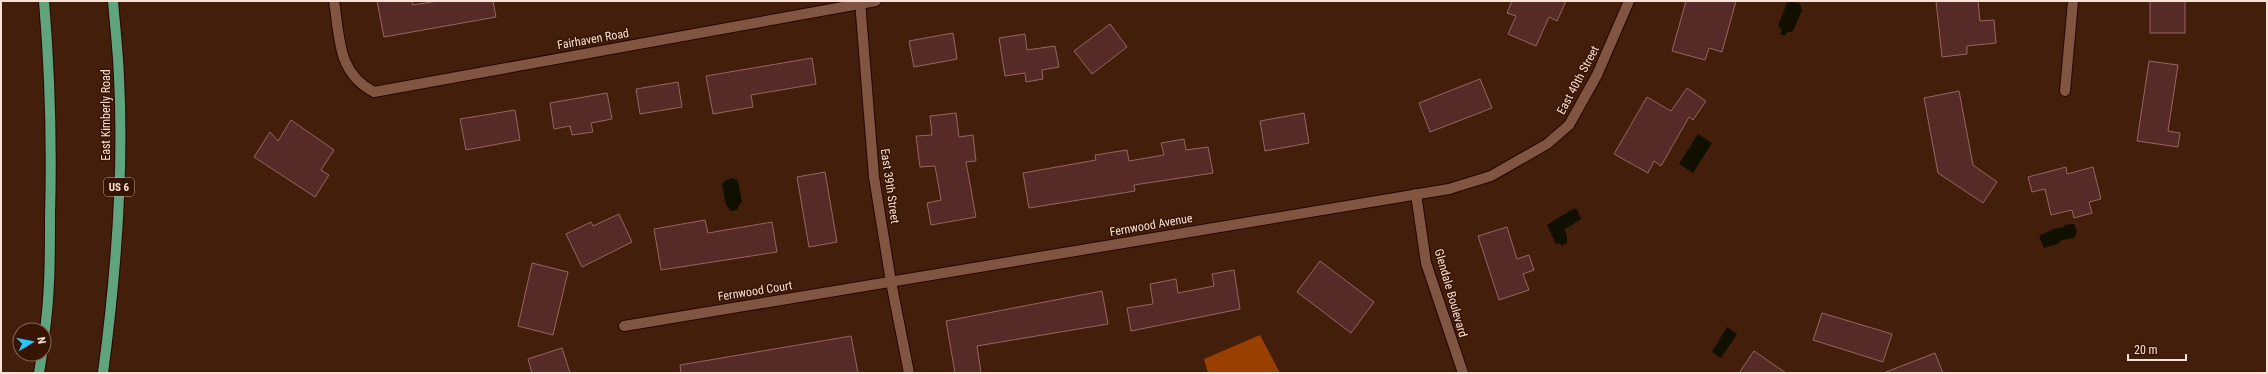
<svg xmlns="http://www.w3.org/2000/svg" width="2268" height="374" font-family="'Roboto Condensed',sans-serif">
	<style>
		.forest { fill: #993f00 }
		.water { fill: #100f00 }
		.building { fill: #562b27; stroke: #966560 }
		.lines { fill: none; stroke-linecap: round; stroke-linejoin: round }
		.minor-casing { stroke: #270500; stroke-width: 12 }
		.primary-casing { stroke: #270500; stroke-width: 12 }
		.minor { stroke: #805541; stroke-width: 10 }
		.primary { stroke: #60a47e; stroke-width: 10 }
		.labels { text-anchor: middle; stroke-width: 3; stroke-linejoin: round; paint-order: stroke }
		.shield { fill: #381402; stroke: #c0a496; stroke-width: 1 }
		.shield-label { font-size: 11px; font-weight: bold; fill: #fbe1d5 }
		.street-label { font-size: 12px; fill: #fbe1d5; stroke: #381402 }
	</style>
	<rect width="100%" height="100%" fill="#431e0a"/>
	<path class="forest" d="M1260,335l20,38h-72l-4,-14z"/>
	<g class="water">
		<path d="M1792,1l8,3 2,6 -9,21 -7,2 -1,3 -5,-2 2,-3 -4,-5 9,-23z"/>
		<path d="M1698,134l14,9 -19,30 -14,-9z"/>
		<path d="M733,178l5,3 4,21 -4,5v3l-7,1 -5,-6 -4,-21 4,-4z"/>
		<path d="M1573,209h4l4,10 -17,11 3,6v7l-6,3 -1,-3 -4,1 -9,-19z"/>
		<path d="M2074,224l3,8 -3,6 -12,2 -5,4 -13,4 -5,-11 2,-2 12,-6 11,-2 1,-2z"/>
		<path d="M1727,327l10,7 -16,24 -9,-6z"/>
	</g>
	<g class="building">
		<path d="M377,1h35l1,4 25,-4h55l3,16 -112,20z"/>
		<path d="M1512,1h54l-9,20 -8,-4 -13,29 -28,-12 8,-18 -9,-3z"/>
		<path d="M1686,1h50l-14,51 -13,-4 -4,12 -33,-9z"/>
		<path d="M1936,1h42l2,20 14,-1 2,23 -29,3v8l-25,3z"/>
		<rect x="2150" y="1" width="35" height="32"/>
		<path d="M1110,24l17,23 -35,27 -18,-23z"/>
		<path d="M953,33l4,26 -43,8 -5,-26z"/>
		<path d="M1025,34l2,16 28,-4 4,21 -17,3 1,9 -17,3 -1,-9 -20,3 -6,-38z"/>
		<path d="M812,58l4,26 -65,11 2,12 -40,7 -7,-38z"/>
		<path d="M2149,61l29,4 -10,66 12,2 -2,14 -41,-6z"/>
		<path d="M1480,79l12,29 -62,24 -11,-29z"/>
		<path d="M678,82l4,25 -42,7 -4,-25z"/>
		<path d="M1687,88l19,13 -13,19 -4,-3 -28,49 -7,-5 -6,12 -34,-19 33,-57 24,14z"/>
		<path d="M1959,91l14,74 24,17 -14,21 -45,-30 -14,-75z"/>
		<path d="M607,93l5,26 -21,4 2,9 -21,3 -2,-9 -16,3 -4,-26z"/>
		<path d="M515,110l5,30 -54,10 -6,-31z"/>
		<path d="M956,113l3,24 14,-2 3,26 -10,1 10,55 -45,8 -4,-22 14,-3 -6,-34 -15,1 -4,-31 16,-1 -2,-19z"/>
		<path d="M1304,113l5,30 -44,8 -5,-30z"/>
		<path d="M291,120l43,30 -13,20 8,5 -14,22 -61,-40 16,-25 8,9z"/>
		<path d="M1184,139l2,11 22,-3 5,26 -79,12 1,6 -106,17 -6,-35 73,-13 -1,-5 32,-5 2,11 35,-6 -3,-12z"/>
		<path d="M2066,167l1,7 26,-7 8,32 -12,3 3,11 -18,5 -2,-8 -21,5 -6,-26 -13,3 -4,-15z"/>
		<path d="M825,172l12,70 -28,5 -12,-70z"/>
		<path d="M619,214l13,28 -50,25 -16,-33 25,-12 2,4z"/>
		<path d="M705,220l3,13 64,-11 5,30 -116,18 -7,-41z"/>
		<path d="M1507,227l10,32 12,-4 5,15 -11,4 6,16 -30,10 -21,-64z"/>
		<path d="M1320,261l54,41 -23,31 -54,-41z"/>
		<path d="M532,263l36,9 -15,63 -35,-9z"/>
		<path d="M1234,270l6,39 -109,22 -4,-23 26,-4 -3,-20 26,-5 2,14 36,-7 -2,-12z"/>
		<path d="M1102,291l6,33 -131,22 4,27h-26l-9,-52z"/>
		<path d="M1822,313l70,21 -9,28 -70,-22z"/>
		<path d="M851,336l7,37h-177l-1,-8z"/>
		<path d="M562,348l8,25h-38l-4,-14z"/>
		<path d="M1754,351l32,22h-47z"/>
		<path d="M1935,353l8,20h-57v-1z"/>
	</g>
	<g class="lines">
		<g class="minor-casing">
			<g id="minor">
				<path d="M334,1c6,37 3,72 40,91l502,-91"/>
				<path d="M860,1l14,176 17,105 18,91"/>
				<path d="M2065,91l8,-90"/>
				<path d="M1416,194l10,69 37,110"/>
				<path d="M624,326l825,-137 42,-13 56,-32 22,-19 28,-50 32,-74"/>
			</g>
		</g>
		<g class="primary-casing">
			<g id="primary">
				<path d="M44,337c6,-40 6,-80 6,-121 2,-72 0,-143 -6,-215"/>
				<path d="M39,373l3,-19"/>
				<path d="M103,373c13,-98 21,-198 16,-296 -1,-26 -4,-51 -6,-76"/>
			</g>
		</g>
		<use href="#minor" class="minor"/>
		<use href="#primary" class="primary"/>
	</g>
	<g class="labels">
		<rect class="shield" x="104" y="178" width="30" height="18" rx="3"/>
		<g class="shield-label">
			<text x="119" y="191">US 6</text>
		</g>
		<g class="street-label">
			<text transform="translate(593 39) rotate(-10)" y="4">Fairhaven Road</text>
			<text transform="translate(1578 80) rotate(-62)" y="4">East 40th Street</text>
			<text transform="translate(106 115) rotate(-90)" y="4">East Kimberly Road</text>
			<text transform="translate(890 186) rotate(82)" y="4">East 39th Street</text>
			<text transform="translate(1151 225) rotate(-10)" y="4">Fernwood Avenue</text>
			<text transform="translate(755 291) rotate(-9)" y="4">Fernwood Court</text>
			<text transform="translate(1451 293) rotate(74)" y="4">Glendale Boulevard</text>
		</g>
	</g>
	<rect width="2268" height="374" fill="none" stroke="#fbe1d5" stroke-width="4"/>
	<g transform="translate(32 342) rotate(80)"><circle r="19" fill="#381402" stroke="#866656"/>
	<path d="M0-3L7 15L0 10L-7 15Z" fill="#20c9fd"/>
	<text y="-6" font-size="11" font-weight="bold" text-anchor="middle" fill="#fbe1d5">N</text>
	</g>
	<path d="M2128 354v6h58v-6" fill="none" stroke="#fbe1d5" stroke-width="2"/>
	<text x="2134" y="354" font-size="12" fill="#fbe1d5" stroke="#381402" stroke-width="3" paint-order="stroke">20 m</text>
</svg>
